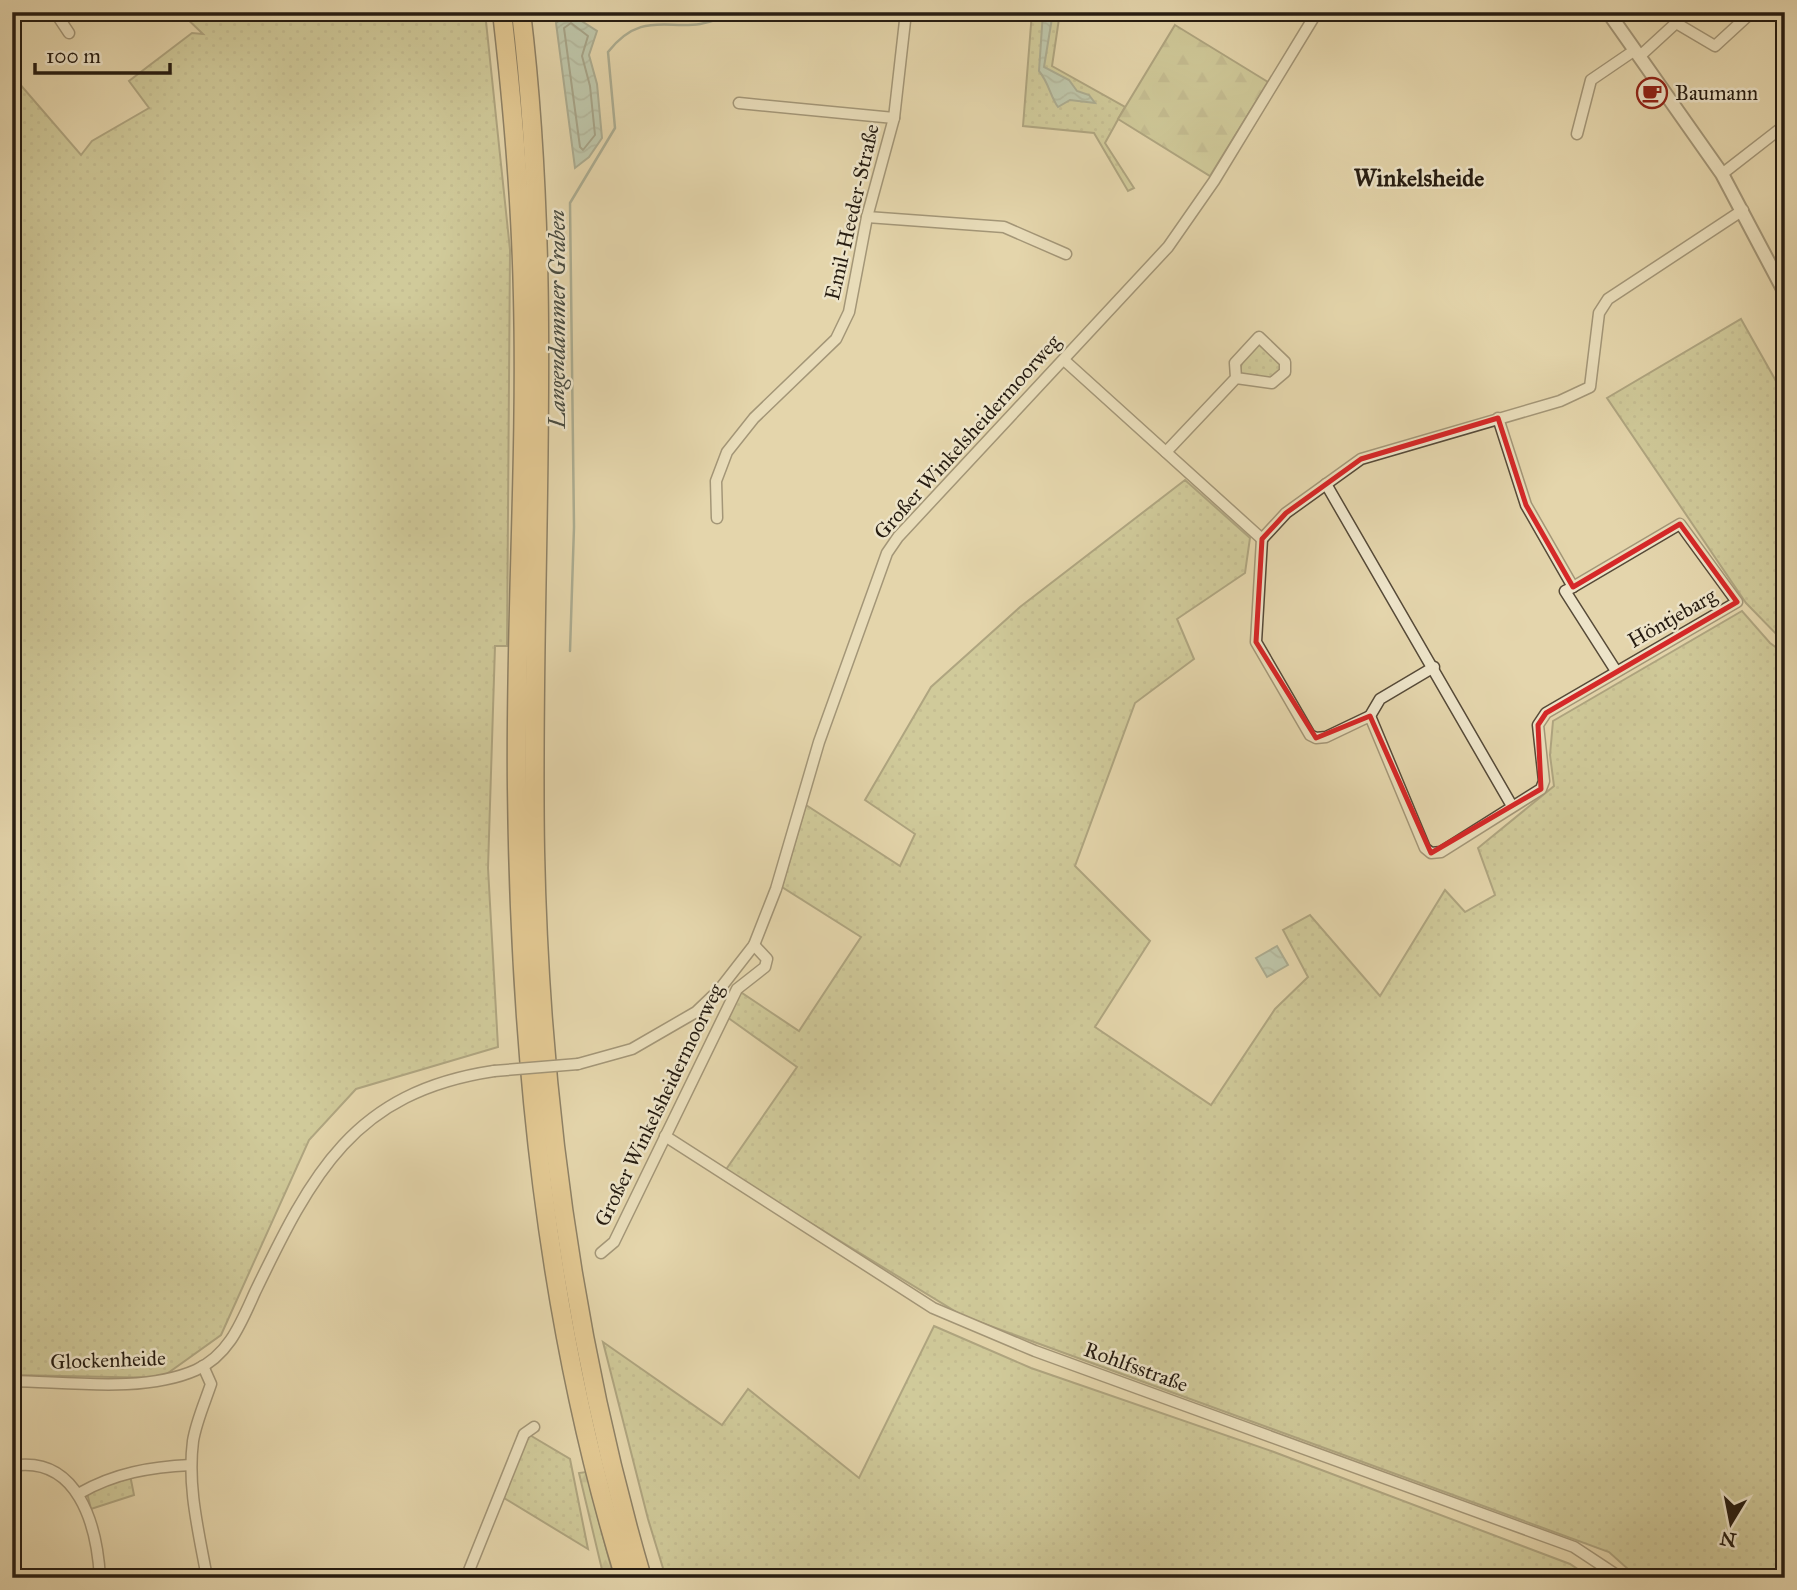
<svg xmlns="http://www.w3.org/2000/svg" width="1797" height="1590" font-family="'IM FELL Great Primer',serif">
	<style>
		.grass { fill: url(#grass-dots); stroke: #706c4c; stroke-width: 2 }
		.forest { fill: url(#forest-firs); stroke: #706c4c; stroke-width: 2 }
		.water { fill: url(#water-waves); stroke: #697a6f; stroke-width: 2 }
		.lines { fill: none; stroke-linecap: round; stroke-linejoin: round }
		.shore { stroke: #5e6a60; stroke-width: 2 }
		.stream { stroke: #697a6f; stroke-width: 2.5 }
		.minor-casing { stroke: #564a38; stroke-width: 13 }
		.tertiary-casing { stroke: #564a38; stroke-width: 16 }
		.motorway-casing { stroke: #261c11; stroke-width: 21 }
		.minor { stroke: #ede4c9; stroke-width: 10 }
		.tertiary { stroke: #ede4c9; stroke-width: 12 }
		.motorway { stroke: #e2ba76; stroke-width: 18 }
		.minor-bridge-casing { stroke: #564a38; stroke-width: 13; stroke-linecap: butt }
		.minor-bridge { stroke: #ede4c9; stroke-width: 10 }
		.marked { fill: none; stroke: #d62828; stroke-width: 5; stroke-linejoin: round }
		.labels { text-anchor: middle; stroke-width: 5; stroke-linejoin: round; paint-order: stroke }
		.poi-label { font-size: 21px; fill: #261c11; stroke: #ede4c9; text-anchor: start }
		.street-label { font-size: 21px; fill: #261c11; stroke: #ede4c9 }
		.water-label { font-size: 23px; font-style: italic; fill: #484b40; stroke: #ede4c9 }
		.quarter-label { font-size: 24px; font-weight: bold; fill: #261c11; stroke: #ede4c9 }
	</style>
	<defs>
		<pattern id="grass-dots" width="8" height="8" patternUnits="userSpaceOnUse" patternTransform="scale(1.75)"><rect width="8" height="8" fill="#b9bc86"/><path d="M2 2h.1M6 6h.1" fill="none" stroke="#9fa173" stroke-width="1.8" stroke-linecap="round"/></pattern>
		<pattern id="forest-firs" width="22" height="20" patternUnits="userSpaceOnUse" patternTransform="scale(1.75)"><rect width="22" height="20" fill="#b9bc86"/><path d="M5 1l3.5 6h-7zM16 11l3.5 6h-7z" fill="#9fa173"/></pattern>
		<pattern id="water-waves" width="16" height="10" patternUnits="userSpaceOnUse" patternTransform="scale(1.75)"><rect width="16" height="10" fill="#96b8ae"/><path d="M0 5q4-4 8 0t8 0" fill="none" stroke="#7a958c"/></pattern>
	</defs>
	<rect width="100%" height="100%" fill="#e4d5ac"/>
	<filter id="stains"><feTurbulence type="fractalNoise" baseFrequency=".00286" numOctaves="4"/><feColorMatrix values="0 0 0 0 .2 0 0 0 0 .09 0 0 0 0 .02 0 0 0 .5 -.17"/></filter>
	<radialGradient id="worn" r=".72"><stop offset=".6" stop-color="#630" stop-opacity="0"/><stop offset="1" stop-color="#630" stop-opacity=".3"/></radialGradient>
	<g class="grass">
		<path d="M180,12h305l25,238 -3,396h-12l-7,222 10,179 -142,42 -47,51 -88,195 -60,43 -149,-3v-1300l69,80 11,-14 57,-33 -20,-27 63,-48 11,1z"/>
		<path d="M1032,12h28l-8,54 73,41 -20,36 29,45 -6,3 -34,-58 -71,-7z"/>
		<path d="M1741,319l44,78v246l-39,-40 -139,-205z"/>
		<path d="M1261,344l20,19 2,6 -13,10 -31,-4 4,-17 12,-9 1,-4z"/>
		<path d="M1185,480l65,58 -5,35 -68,46 17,40 -59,44 -60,163 75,75 -55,86 116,78 64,-96 33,-32 -25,-47 27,-15 70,81 65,-106 20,22 30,-17 -17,-47 76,-62 -4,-31 3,-34 189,-110 28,32 15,11v924h-147l-29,-26 -646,-236 -238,-145 72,-104 -70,-50 12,-26 60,40 62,-94 -79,-50 24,-82 94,61 15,-32 -50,-34 66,-113 89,-80z"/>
		<path d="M934,1326l97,42 243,84 296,112 21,14h-925l-18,-59 -45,-177 119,83 26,-36 111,89z"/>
		<path d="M528,1434l42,25 18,90 -84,-51z"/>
		<path d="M130,1475l4,20 -43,14 -4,-16z"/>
	</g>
	<g class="forest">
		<path d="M1175,25l93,57 -58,94 -92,-57z"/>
		<path d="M586,1472l28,106h-10l-25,-105z"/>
	</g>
	<g class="water">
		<path d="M1043,12h10l-9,55 25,13 8,11 12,4 6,8 -25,-3 -12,7c-8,-11 -9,-24 -19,-36z"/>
		<path d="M569,13l28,18 -8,24 8,29 5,54 -13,19 -14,11 -19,-145z"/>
		<path d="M1277,946l11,19 -21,12 -11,-19z"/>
	</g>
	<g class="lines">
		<path class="shore" d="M571,23l17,13 -6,20 8,30 5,49 -12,15 -3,-3 -16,-119z"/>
		<path class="stream" d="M570,651l4,-124 -4,-324 45,-75 -7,-76c41,-52 73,-8 123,-40"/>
		<g class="minor-casing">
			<g id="minor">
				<path d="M55,12l14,21"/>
				<path d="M1640,56l36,-33 39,23 37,-34"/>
				<path d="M739,103l155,15"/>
				<path d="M1577,134l14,-54 44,-30"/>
				<path d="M1722,174l63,-49"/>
				<path d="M867,217l137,10 62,27"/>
				<path d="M1064,360l198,179 24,-26 75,-54 199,-58 30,-14 9,-74 9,-14 135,-89"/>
				<path d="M1498,418l28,87 47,82 -8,4 51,80"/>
				<path d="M1166,452l70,-74 36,5 13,-11v-10l-26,-25 -24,26 1,15"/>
				<path d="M1326,484l186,322"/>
				<path d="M717,518l-1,-37 11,-29 27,-34 82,-79 13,-27 18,-95 27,-99 12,-106"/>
				<path d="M1262,539l-6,103 54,93 6,3 10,-1 44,-21 55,132 6,5 10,-1 100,-63 3,-8 -6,-56 8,-12 191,-111 -57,-78 -107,63"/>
				<path d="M1370,716l10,-17 54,-32"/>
				<path d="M578,1064l54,-15 64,-37 23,-22 35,-45 22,-56 43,-147 68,-189 11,-16 270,-290 46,-66 103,-169"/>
				<path d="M665,1136l268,172 102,43 539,196 47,31"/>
				<path d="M601,1253l13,-11 123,-253 28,-22 2,-8 -13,-14"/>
				<path d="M203,1366l8,18c-6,18 -15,38 -18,57 -6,46 6,92 14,137"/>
				<path d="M12,1381c57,1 132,12 184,-11 33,-15 45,-47 59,-78 57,-118 98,-200 239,-221"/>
				<path d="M12,1466c66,-11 85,59 88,112"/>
				<path d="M80,1493c35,-20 70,-26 111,-28"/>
				<path d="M466,1578l58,-144 10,-7"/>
			</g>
		</g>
		<g class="tertiary-casing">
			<path id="tertiary" d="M1608,12l114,162 63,119"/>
		</g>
		<g class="motorway-casing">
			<g id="motorway">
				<path d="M502,12c11,95 19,189 21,285 4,163 -8,327 -6,491 3,266 29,534 108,790"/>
				<path d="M521,12c34,279 9,559 14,839 5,246 38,491 107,727"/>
			</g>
		</g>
		<use href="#minor" class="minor"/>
		<use href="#tertiary" class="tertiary"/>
		<use href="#motorway" class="motorway"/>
		<g class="minor-bridge-casing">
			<path id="minor-bridge" d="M494,1071l84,-7"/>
		</g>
		<use href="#minor-bridge" class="minor-bridge"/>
	</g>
	<path d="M0 0H1797V1590H0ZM1498,418l28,87 47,82 107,-63 57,78 -191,111 -8,12 3,64 -110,64 -61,-137 -54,22 -60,-96 6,-103 24,-26 75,-54z" fill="#e4d5ac" fill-opacity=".55" fill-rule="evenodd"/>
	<path class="marked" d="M1498,418l28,87 47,82 107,-63 57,78 -191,111 -8,12 3,64 -110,64 -61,-137 -54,22 -60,-96 6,-103 24,-26 75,-54z"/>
	<defs>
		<g id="cafe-ring" transform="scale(1.575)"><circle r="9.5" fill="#ede4c9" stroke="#8f2418" stroke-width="1.5"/><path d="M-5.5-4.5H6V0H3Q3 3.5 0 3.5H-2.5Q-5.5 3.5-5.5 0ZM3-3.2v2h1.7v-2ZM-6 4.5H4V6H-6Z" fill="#8f2418"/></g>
	</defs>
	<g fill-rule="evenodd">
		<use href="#cafe-ring" x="1652" y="93"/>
	</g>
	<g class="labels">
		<g class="poi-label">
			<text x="1675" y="100">Baumann</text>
		</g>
		<g class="street-label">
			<text transform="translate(852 212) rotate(-77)" y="7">Emil-Heeder-Straße</text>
			<text transform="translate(967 437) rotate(-48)" y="7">Großer Winkelsheidermoorweg</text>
			<text transform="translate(1672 618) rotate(-30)" y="7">Höntjebarg</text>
			<text transform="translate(659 1105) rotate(-64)" y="7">Großer Winkelsheidermoorweg</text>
			<text transform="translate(108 1360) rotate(-2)" y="7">Glockenheide</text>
			<text transform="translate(1136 1367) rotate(20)" y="7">Rohlfsstraße</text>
		</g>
		<g class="water-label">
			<text transform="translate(557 319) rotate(-90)" y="8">Langendammer Graben</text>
		</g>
		<g class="quarter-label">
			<text x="1419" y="186">Winkelsheide</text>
		</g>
	</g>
	<rect width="1797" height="1590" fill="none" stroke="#e4d5ac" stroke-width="42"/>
	<rect x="14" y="14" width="1769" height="1562" fill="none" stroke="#261c11" stroke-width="3.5"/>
	<rect x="21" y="21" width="1755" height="1548" fill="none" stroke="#261c11" stroke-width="2"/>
	<g transform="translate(1731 1523) rotate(190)" stroke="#ede4c9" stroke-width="5" paint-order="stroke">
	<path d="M0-5L12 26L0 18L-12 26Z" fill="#261c11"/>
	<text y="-10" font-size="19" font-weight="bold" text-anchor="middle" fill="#261c11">N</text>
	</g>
	<path d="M35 63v10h135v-10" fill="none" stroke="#261c11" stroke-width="3.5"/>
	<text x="46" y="63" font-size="21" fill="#261c11" stroke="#ede4c9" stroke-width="5" paint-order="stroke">100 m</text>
	<rect width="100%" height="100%" filter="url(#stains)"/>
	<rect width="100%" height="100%" fill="url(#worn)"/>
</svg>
